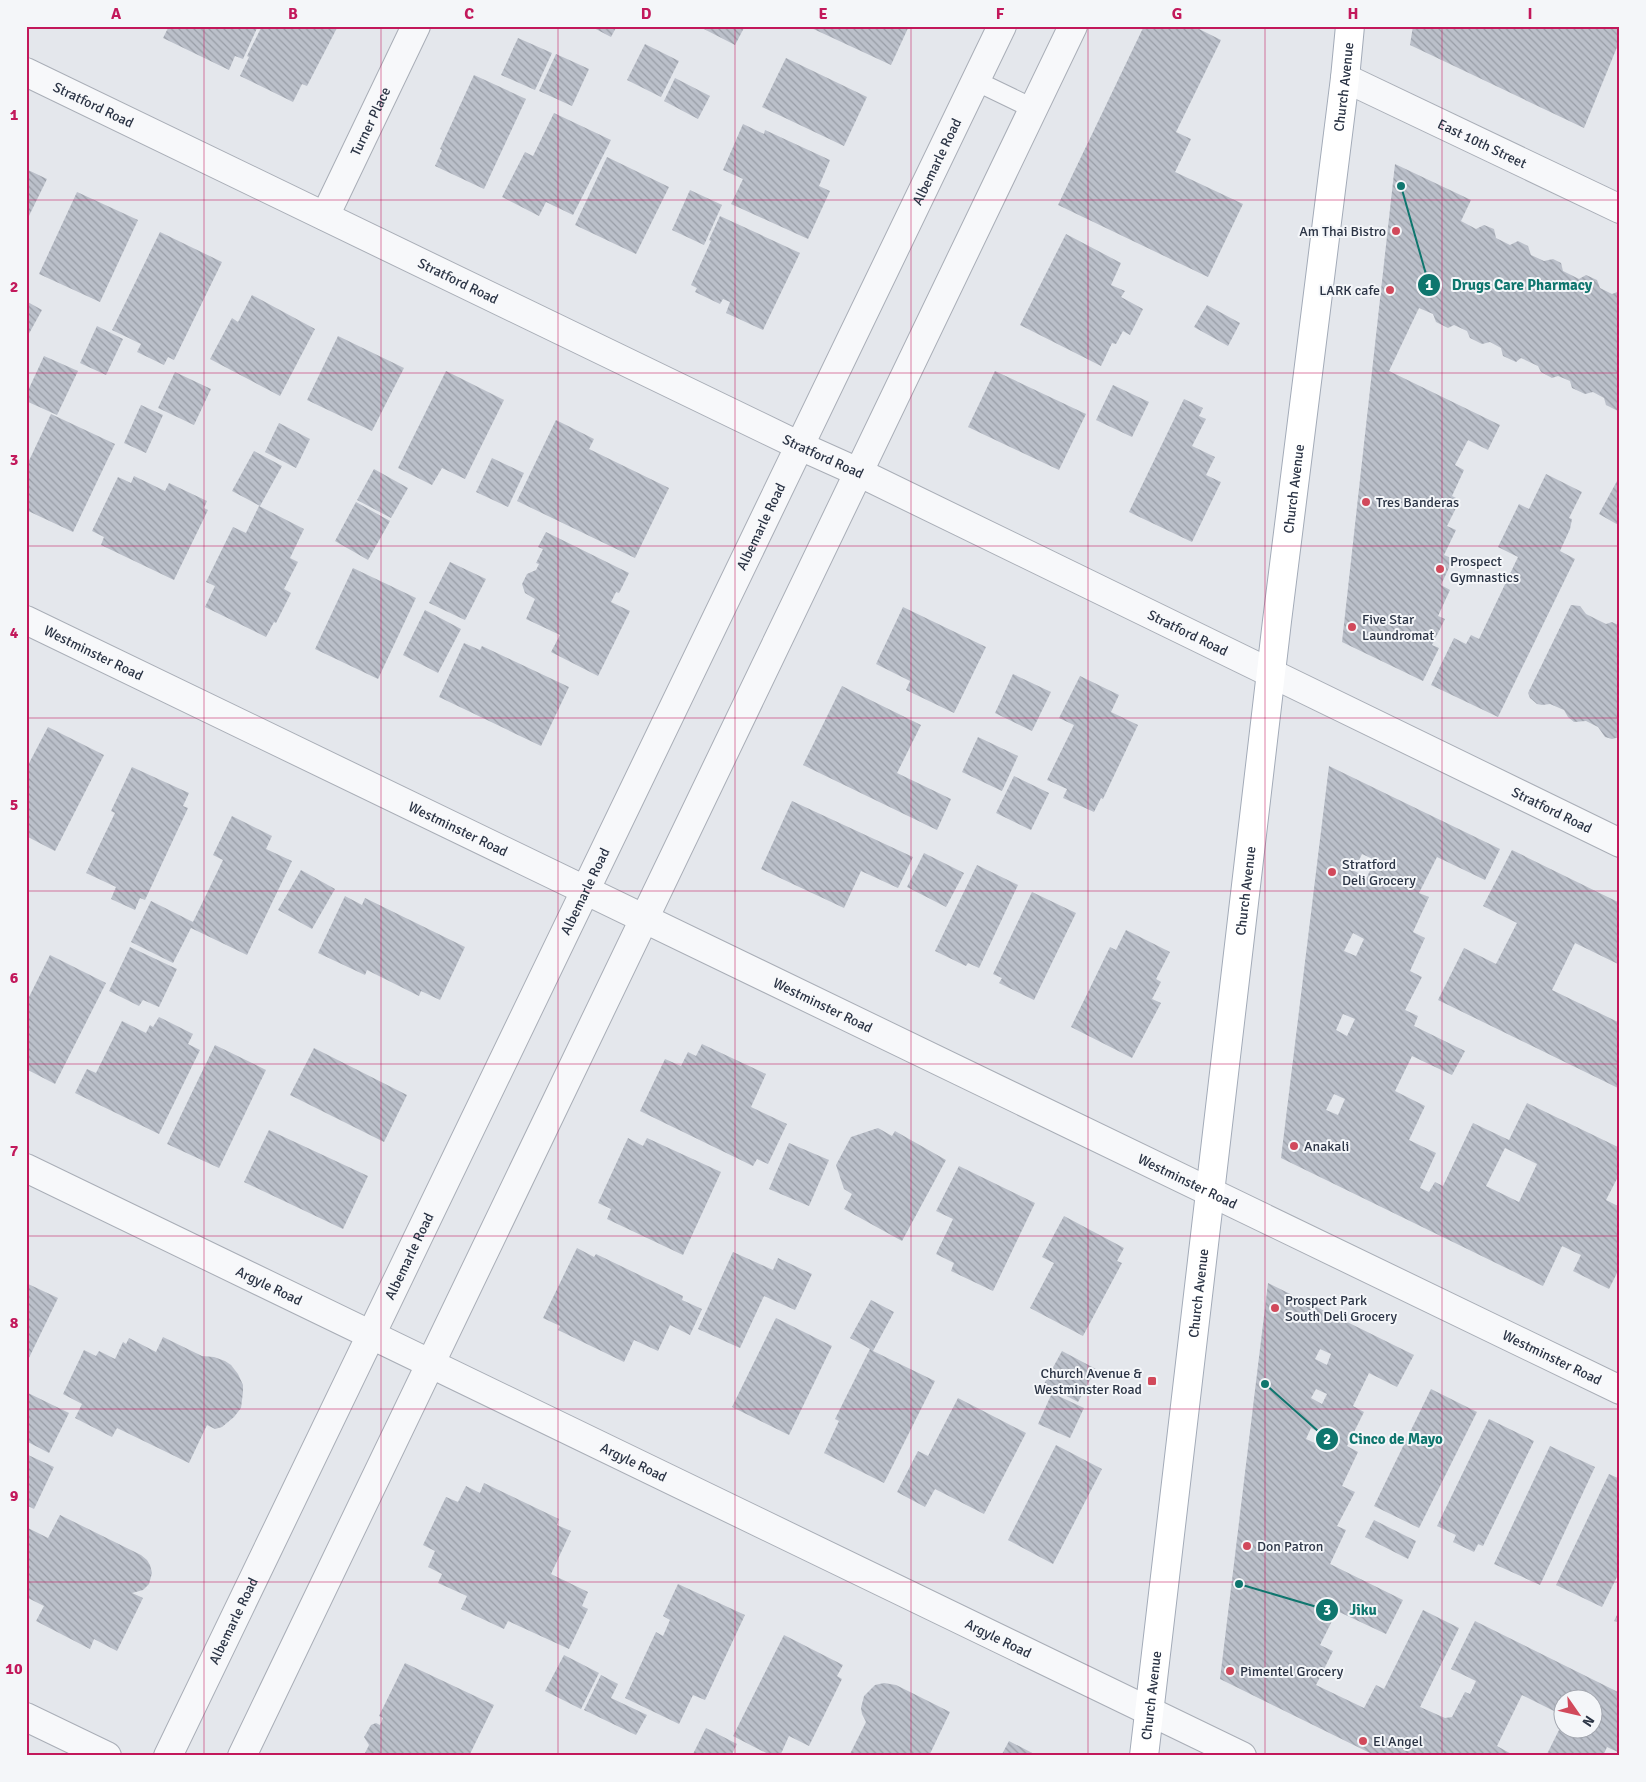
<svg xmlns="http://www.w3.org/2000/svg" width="1646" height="1782" font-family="Signika,sans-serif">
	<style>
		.building { fill: url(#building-back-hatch); fill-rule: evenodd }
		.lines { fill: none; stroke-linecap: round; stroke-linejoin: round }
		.lane-casing { stroke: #a9aeb7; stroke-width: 21 }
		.street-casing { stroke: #a9aeb7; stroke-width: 30 }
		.primary-casing { stroke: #a3abb8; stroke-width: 30 }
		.lane { stroke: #f7f8fa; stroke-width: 19 }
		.street { stroke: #f7f8fa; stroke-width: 28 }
		.primary { stroke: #fff; stroke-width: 28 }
		.grid { fill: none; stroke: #c2185b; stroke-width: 1; stroke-opacity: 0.55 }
		.poi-dot { fill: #d1495b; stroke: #f4f6f9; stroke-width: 2 }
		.labels { text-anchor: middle; stroke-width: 4; stroke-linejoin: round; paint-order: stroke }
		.street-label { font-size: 14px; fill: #2b3445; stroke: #f4f6f9 }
		.poi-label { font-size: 14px; fill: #2b3445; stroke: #f4f6f9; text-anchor: start }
		.leader { fill: none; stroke: #0f766e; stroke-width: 2 }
		.callout-dot { fill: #0f766e; stroke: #f4f6f9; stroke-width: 2 }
		.mark-label { font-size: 15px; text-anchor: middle; font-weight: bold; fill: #fff }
		.callout-label { font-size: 15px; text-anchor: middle; font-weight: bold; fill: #0f766e; stroke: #f4f6f9; stroke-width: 4; stroke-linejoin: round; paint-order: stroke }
		.neatline { fill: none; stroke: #c2185b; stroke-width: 2 }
		.grid-label { font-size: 16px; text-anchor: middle; font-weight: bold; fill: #c2185b }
	</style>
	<defs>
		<pattern id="building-back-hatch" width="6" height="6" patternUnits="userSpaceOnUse" patternTransform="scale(1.25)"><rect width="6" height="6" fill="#bbc0ca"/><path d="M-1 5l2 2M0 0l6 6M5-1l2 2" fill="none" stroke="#989da6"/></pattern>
	</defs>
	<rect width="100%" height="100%" fill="#e4e7ec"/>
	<g class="building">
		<path d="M169,26h89l-15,33 -8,-3 -6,14 -66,-32z"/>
		<path d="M262,26h76l-31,60 -5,-2 -9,18 -53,-26 9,-19 -2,-1z"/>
		<path d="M590,26h27l-6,11z"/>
		<path d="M702,26h43l-10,19 -33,-17z"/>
		<path d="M807,26h102l-18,39z"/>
		<path d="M1144,26h49l28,14 -45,92 15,7 -16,33 68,32 -35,73 -150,-72z"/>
		<path d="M1413,26h207v14l-36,88 -174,-83z"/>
		<path d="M518,38l34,15 -17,37 -34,-15z"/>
		<path d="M645,44l34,17 -18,36 -34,-17z"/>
		<path d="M556,54l33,15 -17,37 -33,-15z"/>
		<path d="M786,58l81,39 -23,49 -82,-39z"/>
		<path d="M474,75l52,24 -42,90 -49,-23 7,-16 -2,-1z"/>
		<path d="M675,78l35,18 -12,23 -34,-18z"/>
		<path d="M554,113l57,27 -38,75 -27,-13 -7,14 -37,-19 23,-45 8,4z"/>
		<path d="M743,124l21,10 1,-4 65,30 -11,26 11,5 -22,48 -77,-35 12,-25 -20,-9z"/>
		<path d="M607,157l62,30 -33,67 -61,-29z"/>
		<path d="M1395,164l76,36 -10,21 15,8 8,-4 10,4 2,9 14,7 8,-4 10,5 3,9 13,6 9,-2 8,4 2,8 16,8 7,-4 11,5 3,8 12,6 8,-3v119l-2,1 -12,-6 -2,-7 -11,-6 -8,2 -13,-6 -2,-7 -12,-5 -6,2 -11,-6 -3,-6 -17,-8 -5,4 -13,-6 -2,-8 -11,-6 -8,2 -12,-6 -3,-7 -13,-6 -6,3 -12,-6 -3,-8 -14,-6 -30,63 111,54 -12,25 -20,-10 -13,25 9,5 -12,26 8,4 -13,26 9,4 -12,25 9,4 -12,26 9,5 -12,26 7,3 -13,26 7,3 -16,33 -81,-39z"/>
		<path d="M26,169l21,10 -21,43z"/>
		<path d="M690,190l32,15 -18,40 -32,-15z"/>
		<path d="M77,192l61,28 -38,82 -61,-28z"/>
		<path d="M720,216l80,37 -37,77 -37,-17 4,-11 -7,-3 -3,5 -25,-12 2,-4 -6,-3 20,-44 -2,-1z"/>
		<path d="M160,232l62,30 -48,98 -6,-3 -4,8 -27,-13 4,-8 -29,-14z"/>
		<path d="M1066,234l55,29 -10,22 14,6 -4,6 22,12 -13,26 -7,-4 -7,13 -4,-1 -11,23 -81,-41z"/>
		<path d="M252,295l63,34 -35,67 -70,-37 22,-41 6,4z"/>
		<path d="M26,301l16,9 -16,29z"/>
		<path d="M1207,305l33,18 -12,23 -34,-19z"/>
		<path d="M97,326l26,13 -17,36 -26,-12z"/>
		<path d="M338,336l66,32 -32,63 -65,-31z"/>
		<path d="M44,356l34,15 -21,44 -31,-14v-6z"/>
		<path d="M446,371l58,29 -39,79 -23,-11 -10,17 -34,-17z"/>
		<path d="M995,371l91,43 -27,56 -91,-43z"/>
		<path d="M175,372l36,17 -17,36 -36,-17z"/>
		<path d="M1113,385l36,17 -17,35 -36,-17z"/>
		<path d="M1184,399l19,9 -4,8 7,3 -14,27 23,11 -9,18 15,7 -29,60 -63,-30z"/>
		<path d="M141,405l22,10 -17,38 -22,-10z"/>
		<path d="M51,414l64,30 -42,88 -47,-22v-43z"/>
		<path d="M556,420l38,19 -5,10 80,39 -34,70 -118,-57z"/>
		<path d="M279,423l31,16 -14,29 -31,-16z"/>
		<path d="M254,451l28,15 -22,40 -28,-15z"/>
		<path d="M492,458l32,15 -16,34 -32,-15z"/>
		<path d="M374,469l34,19 -17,30 -34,-18z"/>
		<path d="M1546,474l36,18 -13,26 3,1 -2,10 -10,22 15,8 -77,158 -67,-32 23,-47 12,6 5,-9 8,4 39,-82 -20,-10 21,-43 10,5z"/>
		<path d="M134,476l31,15 4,-8 38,18 -3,7 4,2 -34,70 -73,-35 3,-8 -12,-6 26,-54 13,6z"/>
		<path d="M1617,481l3,2v43l-21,-12z"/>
		<path d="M356,502l34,19 -22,39 -33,-19z"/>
		<path d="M259,506l45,23 -14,29 8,4 -14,27 7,4 -15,30 -2,-1 -8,15 -61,-30 10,-21 -9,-4 27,-55 13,6z"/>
		<path d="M546,532l83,41 -10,20 -3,-1 -5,10 19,9 -32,65 -47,-24 9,-17 -34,-16 9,-20 -10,-6 -3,-9 5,-10 9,-4 3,-6 -3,-1 7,-14 -5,-2z"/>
		<path d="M450,562l36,17 -21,41 -36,-17z"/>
		<path d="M353,568l63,30 -38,81 -63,-30z"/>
		<path d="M1571,605l9,1 6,8 20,10 6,-2 8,4v111l-8,2 -7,-2 -7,-10 -12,-6 -12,1 -6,-5 -4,-7 -14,-6 -8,1 -5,-1 -7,-6 -2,-5z"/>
		<path d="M903,607l83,40 -32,66 -48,-23 4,-9 -34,-17z"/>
		<path d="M425,610l36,19 -23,44 -35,-18z"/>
		<path d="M464,643l16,7 2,-4 87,41 -28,59 -102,-49z"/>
		<path d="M1013,674l38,18 -19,39 -37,-18z"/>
		<path d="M1080,676l39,19 -8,17 27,13 -35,74 -2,-1 -7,14 -31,-14 4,-9 -20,-9 27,-55 -15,-7z"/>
		<path d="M842,686l79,39 -24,48 54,26 -14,31 -134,-65z"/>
		<path d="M48,727l56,28 -49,96 -29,-15v-67z"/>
		<path d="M978,737l40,19 -16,35 -40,-19z"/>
		<path d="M1329,766l171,83 -15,31 -48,-23 -18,36 10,4 -16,35 12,6 -15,33 12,6 -17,33 13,6 -4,10 51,25 -13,24 -40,-19 -17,35 30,15 -16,34 27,13 -16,35 9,4 6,-10 8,4 30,-63 36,17 18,-37 93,45v25l-14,27 14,7 -2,8 2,1v56l-2,-1 -9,18 -36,-18 8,-16 -19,-9 -19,40 -262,-128zM1362,854l13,6 -8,17 -13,-6zM1353,933l11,6 -8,17 -12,-5zM1343,1014l12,5 -8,17 -11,-6zM1334,1094l11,5 -7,16 -12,-5zM1505,1148l32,16 -18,38 -33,-16z"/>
		<path d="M132,767l57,26 -6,13 5,2 -43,92 -5,-2 -5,12 -24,-11 5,-12 -30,-14 29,-60 -4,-2z"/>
		<path d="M1014,776l35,17 -18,37 -35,-17z"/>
		<path d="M792,801l121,56 -15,31 -37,-17 -17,37 -83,-39z"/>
		<path d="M232,816l40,20 -6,13 26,12 -45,94 -56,-27 -18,35 -42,-21 20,-41 42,21 30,-62 -10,-5z"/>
		<path d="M1512,850l108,53v62l-45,-22 -23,47 68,33v66l-182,-89 26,-52 32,16 21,-41 -34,-17z"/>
		<path d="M924,853l40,20 -18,34 -39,-20z"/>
		<path d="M977,865l41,20 -39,83 -11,-5 -2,3 -31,-15z"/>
		<path d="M301,870l34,19 -23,40 -34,-19z"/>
		<path d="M1032,892l44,21 -42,87 -35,-17 3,-5 -9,-4z"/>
		<path d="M345,896l17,9 3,-7 100,49 -25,53 -19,-9 -2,5 -52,-26 -2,5 -47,-22z"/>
		<path d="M1126,930l44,22 -14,27 5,3 -9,17 9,4 -29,55 -61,-31 39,-80 6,3z"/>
		<path d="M130,947l47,22 -18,38 -16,-7 -4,6 -30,-15z"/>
		<path d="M50,955l56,28 -51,101 -29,-15v-66z"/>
		<path d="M159,1017l34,17 -5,10 12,6 -41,84 -84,-41 12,-24 9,4 26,-52 24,12 4,-8 3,2z"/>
		<path d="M702,1044l64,30 -15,33 36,17 -19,40 -11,-5 -4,7 -113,-55 25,-52 16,7 7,-14 8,4z"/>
		<path d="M215,1045l51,25 -47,98 -52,-24z"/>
		<path d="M314,1048l93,47 -23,47 -94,-47z"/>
		<path d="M878,1128l14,8 3,-5 51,29 -44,81 -58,-32 8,-15 -8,-5 -8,-24 15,-28z"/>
		<path d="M269,1130l99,46 -25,53 -99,-47z"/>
		<path d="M628,1138l15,8 4,-8 74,34 -38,83 -76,-36 4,-10 -13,-6z"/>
		<path d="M789,1143l40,17 -20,46 -40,-17z"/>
		<path d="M959,1166l76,37 -42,88 -42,-20 3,-8 -18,-9 17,-35 -17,-8z"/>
		<path d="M1064,1216l60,32 -7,13 5,2 -39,73 -53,-28 24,-45 -12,-6z"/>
		<path d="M577,1248l17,9 2,-3 87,42 -1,4 20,9 -12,26 -20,-10 -12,26 -24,-11 -10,22 -66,-32 2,-4 -17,-8z"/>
		<path d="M733,1252l40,18 5,-12 34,16 -17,36 -31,-14 -24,52 -42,-19z"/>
		<path d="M26,1283l32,15 -32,66z"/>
		<path d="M1268,1283l146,72 -17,32 -28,-14 -16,33 11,6 -17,34 11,6 -16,34 13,6 -18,34 9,4 -16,34 73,36 -17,34 -49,-23 -17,34 13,6 -17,34 48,23 12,-23 8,4 39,-79 36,18 -39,79 25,11 7,-1 13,-25 5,2 6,-13 -25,-12 24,-48 145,72v60l-13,-6 -4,9h-57l18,-36v10h30v-30h-30v16l-42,-21 -25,51 18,10h-139l-156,-77zM1320,1349l11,5 -4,11 -12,-6zM1316,1389l11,5 -5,10 -11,-6zM1311,1428l11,6 -5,10 -11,-5z"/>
		<path d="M871,1300l23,12 -21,39 62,30 -51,102 -60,-30 15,-32 -4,-2 35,-70 -20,-11z"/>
		<path d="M776,1318l56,28 -43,89 -57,-28z"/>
		<path d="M163,1337l39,19 12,1 11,4 6,4 7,9 5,11v7l-2,16 -7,9 -12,10 -7,2 -8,-4 -18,38 -72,-35 -5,9 -37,-19 7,-14 -19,-10 21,-44 12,6 3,-5 16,8 8,-17 3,2 3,-6 27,14z"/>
		<path d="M1062,1351l34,18 -18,33 -34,-18z"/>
		<path d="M1431,1389l46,23 -58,116 -45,-22z"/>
		<path d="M26,1392l43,21 -20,40 -23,-12z"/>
		<path d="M1052,1393l32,15 -14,30 -32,-14z"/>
		<path d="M958,1398l68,35 -42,81 -49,-25 -10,18 -28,-15 21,-41 10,5z"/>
		<path d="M1489,1419l45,22 -51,105 -5,-2 -4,8 -21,-10 3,-7 -19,-9z"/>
		<path d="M1056,1445l46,24 -49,95 -45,-24z"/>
		<path d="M1550,1446l45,21 -55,118 -46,-21z"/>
		<path d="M26,1454l28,13 -20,42 -8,-4z"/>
		<path d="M1609,1474l11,5v92l-18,36 -46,-22z"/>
		<path d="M484,1483l75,36 -2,6 14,6 -20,43 37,18 -6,14 6,3 -19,40 -61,-28 -4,8 -43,-20 6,-13 -29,-13 4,-9 -14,-7 7,-16 -12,-6 23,-48 12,5 8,-16 14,7z"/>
		<path d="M60,1515l81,40 6,5 3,5 2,8 -3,11 -6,6 -11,3 11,5 -26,53 -23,-12 -4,10 -54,-28 8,-15 -18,-9v-65l2,-4 20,10z"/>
		<path d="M1374,1520l42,21 -8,18 -43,-22z"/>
		<path d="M678,1584l67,31 -40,85 -12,-5 -14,29 -54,-26 31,-66 7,4 7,-16 -7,-4z"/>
		<path d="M1620,1609v14l-6,-2z"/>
		<path d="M784,1635l59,30 -6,11 5,3 -33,67 -20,-10 -9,20h-8l-39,-20z"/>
		<path d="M564,1655l35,18 -18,36 -36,-18z"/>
		<path d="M405,1663l89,42 -25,51 -105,-1 5,-10 -5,-8 7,-12 5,-2 4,2 3,-7 -4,-2z"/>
		<path d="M601,1675l17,9 -7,14 36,17 -11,20 -52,-25z"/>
		<path d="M884,1683l12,2 54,27 -21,44h-80l17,-34 -4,-8 -1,-6 3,-12 11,-11z"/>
		<path d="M706,1728l31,16 -6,12h-39z"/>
		<path d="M1009,1741l29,15h-37z"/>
	</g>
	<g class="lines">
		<g class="lane-casing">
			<path id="lane" d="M976,81l56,27"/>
		</g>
		<g class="street-casing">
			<g id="street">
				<path id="s1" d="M26,72l774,374 58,26 762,371"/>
				<path id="s2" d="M1345,78l275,131"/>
				<path id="s3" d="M325,216l91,-190"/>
				<path id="s4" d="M26,620l1594,770"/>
				<path id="s5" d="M26,1168l1216,588"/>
				<path d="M26,1717l81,39"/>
				<path id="s6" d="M168,1756l834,-1730"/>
				<path d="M242,1756l831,-1730"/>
			</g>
		</g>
		<g class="primary-casing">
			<g id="primary">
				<path id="s7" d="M1144,1756l133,-1135 68,-543 5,-52"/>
			</g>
		</g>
		<use href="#lane" class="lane"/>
		<use href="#street" class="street"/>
		<use href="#primary" class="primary"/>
	</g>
	<path class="grid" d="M204,26v1730M381,26v1730M558,26v1730M735,26v1730M911,26v1730M1088,26v1730M1265,26v1730M1442,26v1730M26,200h1594M26,373h1594M26,546h1594M26,718h1594M26,891h1594M26,1064h1594M26,1236h1594M26,1409h1594M26,1582h1594"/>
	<g class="poi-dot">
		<circle cx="1396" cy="231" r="5"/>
		<circle cx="1390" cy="290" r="5"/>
		<circle cx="1366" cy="502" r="5"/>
		<circle cx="1440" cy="569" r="5"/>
		<circle cx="1352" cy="627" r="5"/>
		<circle cx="1332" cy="872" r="5"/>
		<circle cx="1294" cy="1146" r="5"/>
		<circle cx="1275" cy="1308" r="5"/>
		<rect x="1147" y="1376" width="10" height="10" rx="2.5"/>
		<circle cx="1247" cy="1546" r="5"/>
		<circle cx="1230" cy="1671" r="5"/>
		<circle cx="1363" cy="1741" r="5"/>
	</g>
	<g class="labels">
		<g class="street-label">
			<text dy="5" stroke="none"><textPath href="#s7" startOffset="1681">Church Avenue</textPath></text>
			<text dy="5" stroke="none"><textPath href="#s1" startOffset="75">Stratford Road</textPath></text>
			<text dy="5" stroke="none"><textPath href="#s3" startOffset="105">Turner Place</textPath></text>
			<text dy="5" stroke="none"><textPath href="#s2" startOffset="152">East 10th Street</textPath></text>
			<text dy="5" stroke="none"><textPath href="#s6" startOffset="1770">Albemarle Road</textPath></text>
			<text dy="5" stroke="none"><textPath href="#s1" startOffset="480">Stratford Road</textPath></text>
			<text dy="5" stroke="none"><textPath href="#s1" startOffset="885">Stratford Road</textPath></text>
			<text dy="5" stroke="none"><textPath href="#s7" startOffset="1276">Church Avenue</textPath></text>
			<text dy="5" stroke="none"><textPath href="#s6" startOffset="1365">Albemarle Road</textPath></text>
			<text dy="5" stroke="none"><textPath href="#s1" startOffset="1290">Stratford Road</textPath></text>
			<text dy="5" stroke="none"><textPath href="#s4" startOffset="75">Westminster Road</textPath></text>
			<text dy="5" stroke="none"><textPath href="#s1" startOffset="1695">Stratford Road</textPath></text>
			<text dy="5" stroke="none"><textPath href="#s4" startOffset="480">Westminster Road</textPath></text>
			<text dy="5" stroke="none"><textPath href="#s6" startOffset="960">Albemarle Road</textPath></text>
			<text dy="5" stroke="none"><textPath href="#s7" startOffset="871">Church Avenue</textPath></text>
			<text dy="5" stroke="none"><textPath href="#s4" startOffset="885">Westminster Road</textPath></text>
			<text dy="5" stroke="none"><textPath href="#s4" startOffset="1290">Westminster Road</textPath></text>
			<text dy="5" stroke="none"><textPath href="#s6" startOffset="555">Albemarle Road</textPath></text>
			<text dy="5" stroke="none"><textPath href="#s5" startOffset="270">Argyle Road</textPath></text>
			<text dy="5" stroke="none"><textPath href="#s7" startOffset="466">Church Avenue</textPath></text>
			<text dy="5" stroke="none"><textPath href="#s4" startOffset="1695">Westminster Road</textPath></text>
			<text dy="5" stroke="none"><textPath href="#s5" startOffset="675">Argyle Road</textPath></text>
			<text dy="5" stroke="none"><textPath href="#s6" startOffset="150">Albemarle Road</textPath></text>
			<text dy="5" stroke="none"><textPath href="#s5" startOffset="1080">Argyle Road</textPath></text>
			<text dy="5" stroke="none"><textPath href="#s7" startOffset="61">Church Avenue</textPath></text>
		</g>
		<g class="poi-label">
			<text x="1386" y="236" text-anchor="end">Am Thai Bistro</text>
			<text x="1380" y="295" text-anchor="end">LARK cafe</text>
			<text x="1376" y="507">Tres Banderas</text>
			<text x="1450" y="566">Prospect<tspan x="1450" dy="16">Gymnastics</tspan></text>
			<text x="1362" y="624">Five Star<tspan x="1362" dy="16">Laundromat</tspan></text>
			<text x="1342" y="869">Stratford<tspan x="1342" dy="16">Deli Grocery</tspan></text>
			<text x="1304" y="1151">Anakali</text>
			<text x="1285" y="1305">Prospect Park<tspan x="1285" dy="16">South Deli Grocery</tspan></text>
			<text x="1142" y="1378" text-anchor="end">Church Avenue &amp;<tspan x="1142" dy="16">Westminster Road</tspan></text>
			<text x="1257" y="1551">Don Patron</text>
			<text x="1240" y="1676">Pimentel Grocery</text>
			<text x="1373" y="1746">El Angel</text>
		</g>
	</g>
	<path class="leader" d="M1401 186L1429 285M1265 1384L1327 1439M1239 1584L1327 1610"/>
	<g class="callout-dot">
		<circle cx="1401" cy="186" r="5"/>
		<circle cx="1265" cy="1384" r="5"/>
		<circle cx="1239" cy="1584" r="5"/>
		<circle cx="1429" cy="285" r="12"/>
		<circle cx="1327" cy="1439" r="12"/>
		<circle cx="1327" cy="1610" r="12"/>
	</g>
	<g class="mark-label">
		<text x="1429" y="290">1</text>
		<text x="1327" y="1444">2</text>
		<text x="1327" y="1615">3</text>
	</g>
	<g class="callout-label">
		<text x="1522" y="290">Drugs Care Pharmacy</text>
		<text x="1396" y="1444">Cinco de Mayo</text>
		<text x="1363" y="1615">Jiku</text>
	</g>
	<rect width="1646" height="1782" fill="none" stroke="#f4f6f9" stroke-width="55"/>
	<g transform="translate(1578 1714) rotate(124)"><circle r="24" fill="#f4f6f9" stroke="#a4a8b1"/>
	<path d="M0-4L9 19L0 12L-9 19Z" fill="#d1495b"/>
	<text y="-8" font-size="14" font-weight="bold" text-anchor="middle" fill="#2b3445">N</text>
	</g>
	<rect x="28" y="28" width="1590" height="1726" class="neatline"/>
	<g class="grid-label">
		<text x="116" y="19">A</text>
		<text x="293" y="19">B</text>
		<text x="469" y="19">C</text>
		<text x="646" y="19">D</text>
		<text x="823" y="19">E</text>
		<text x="1000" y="19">F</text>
		<text x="1177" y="19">G</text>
		<text x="1353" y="19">H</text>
		<text x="1530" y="19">I</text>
		<text x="14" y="120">1</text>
		<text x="14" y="292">2</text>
		<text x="14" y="465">3</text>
		<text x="14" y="638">4</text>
		<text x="14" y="810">5</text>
		<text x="14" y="983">6</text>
		<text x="14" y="1156">7</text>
		<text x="14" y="1328">8</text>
		<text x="14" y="1501">9</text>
		<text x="14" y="1674">10</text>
	</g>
</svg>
